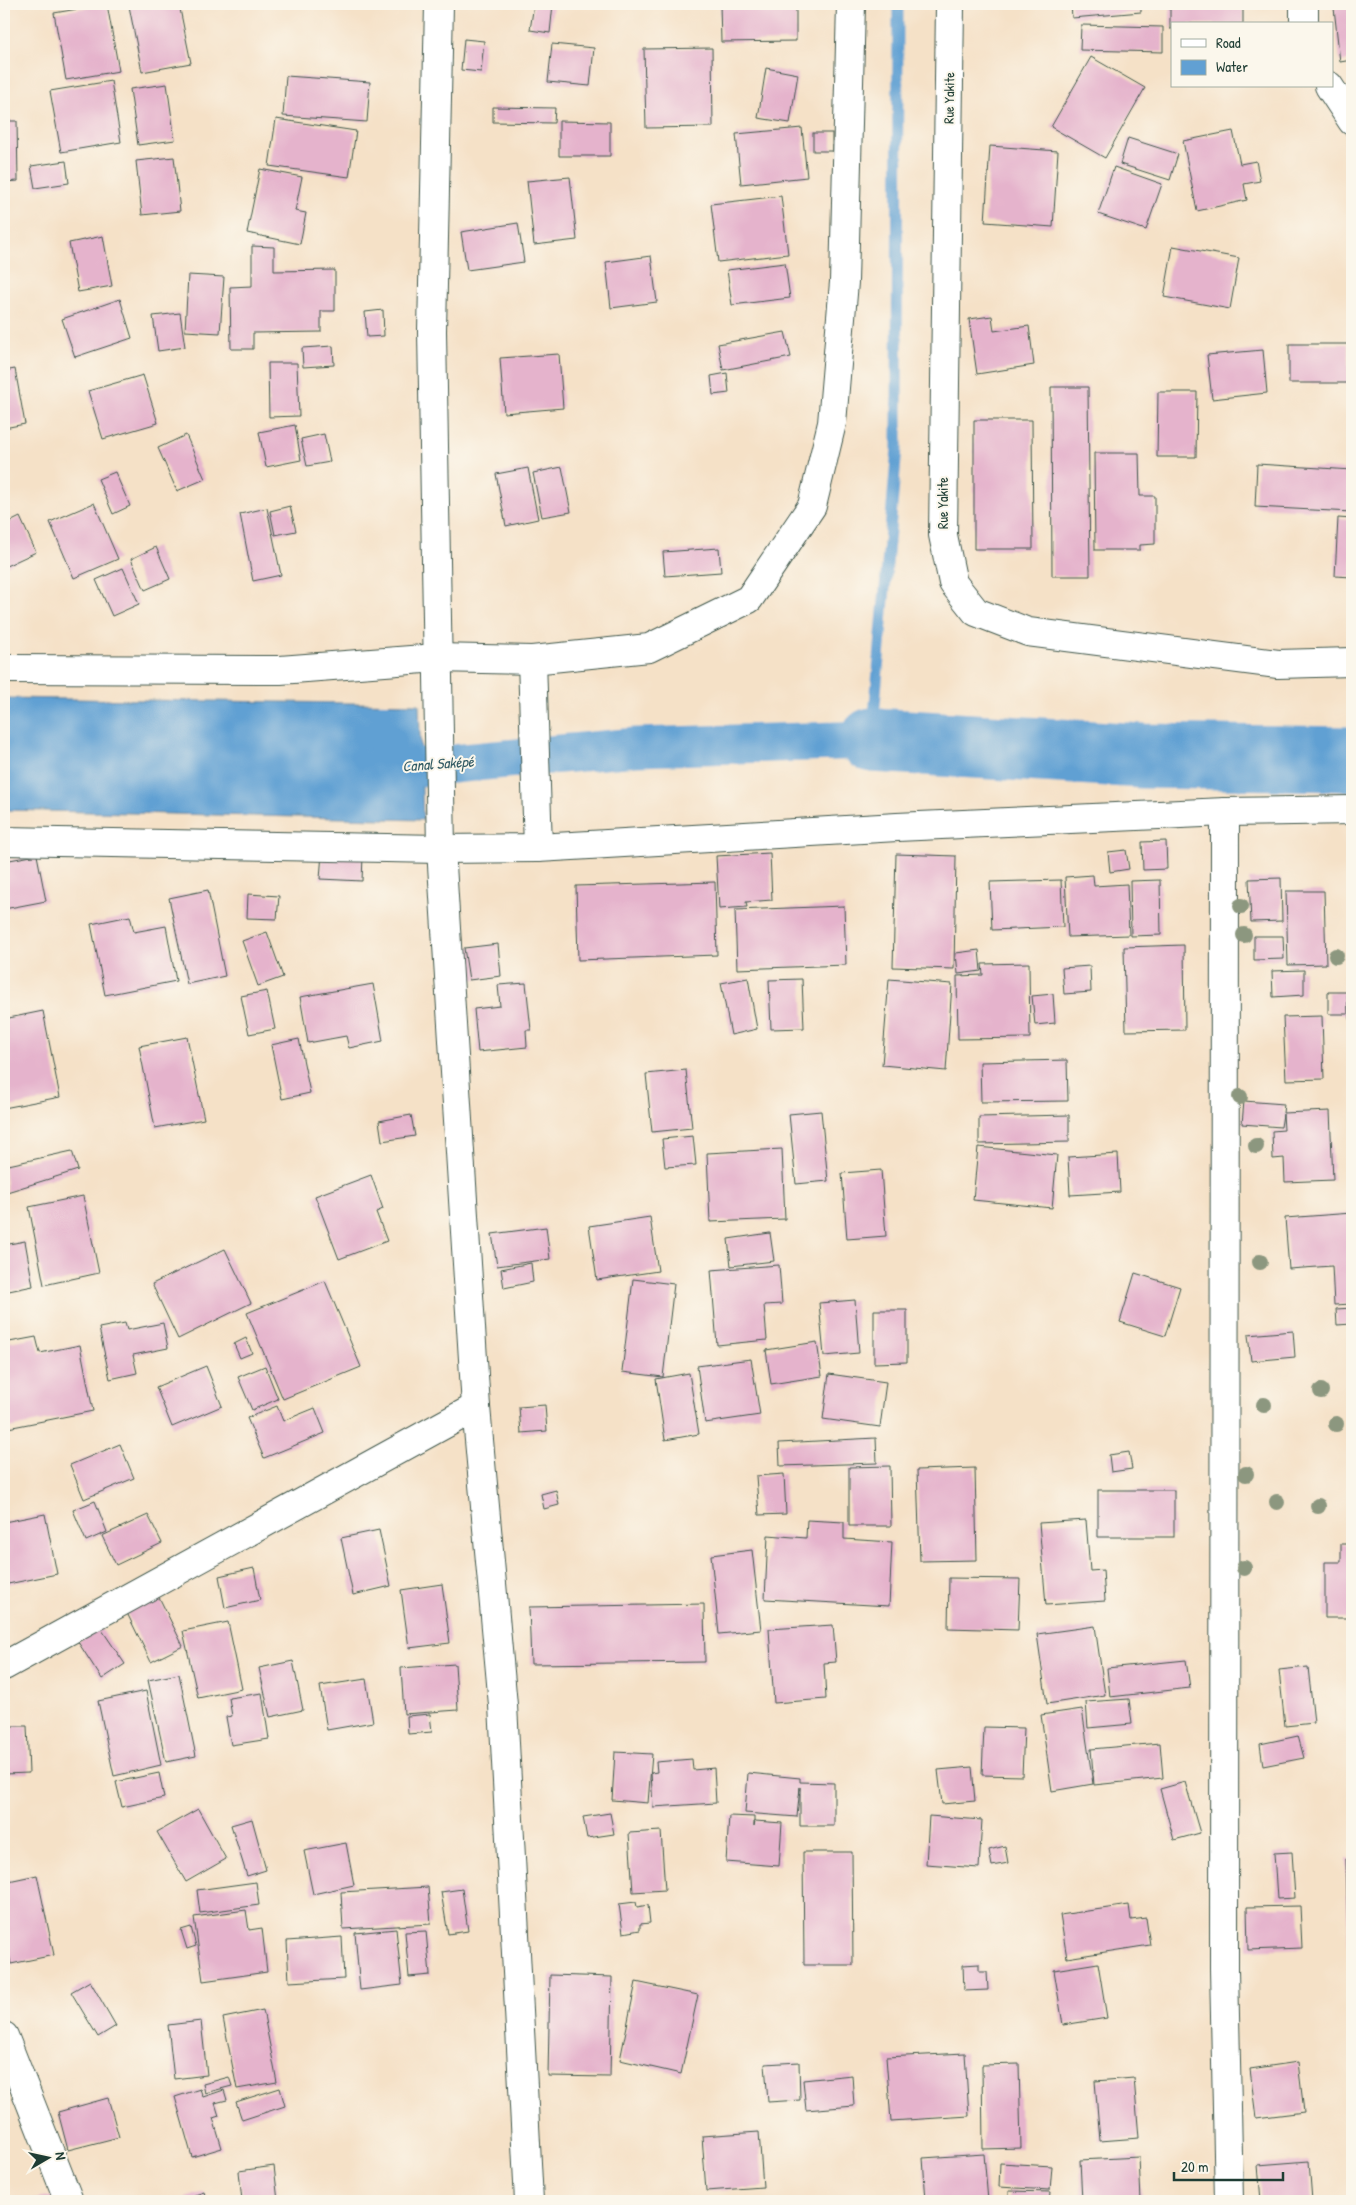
<svg xmlns="http://www.w3.org/2000/svg" width="1356" height="2205" font-family="'Patrick Hand',sans-serif">
	<style>
		.water { fill: #61a0d3; stroke: #406e84 }
		.lines { fill: none; stroke-linecap: round; stroke-linejoin: round }
		.stream { stroke: #61a0d3; stroke-width: 11 }
		.canal { stroke: #61a0d3; stroke-width: 39 }
		.river { stroke: #61a0d3; stroke-width: 65 }
		.building { fill: #e5b3cc }
		.minor-casing { stroke: #3f564a; stroke-width: 30 }
		.minor { stroke: #fff; stroke-width: 28 }
		.tree { fill: #8c977f }
		.labels { text-anchor: middle; stroke-width: 4; stroke-linejoin: round; paint-order: stroke }
		.street-label { font-size: 14px; fill: #1f3d34; stroke: #fbf7ec }
		.water-label { font-size: 15px; font-style: italic; fill: #335b64; stroke: #fbf7ec }
	</style>
	<rect width="100%" height="100%" fill="#fbf7ec"/>
	<filter id="ink" filterUnits="userSpaceOnUse"><feTurbulence type="fractalNoise" baseFrequency=".02" numOctaves="2"/><feDisplacementMap in="SourceGraphic" scale="10" xChannelSelector="R" yChannelSelector="G"/><feConvolveMatrix kernelMatrix="1 2 1 2 8 2 1 2 1" color-interpolation-filters="sRGB"/></filter>
	<filter id="wash" filterUnits="userSpaceOnUse"><feTurbulence type="fractalNoise" baseFrequency=".0096" numOctaves="4" result="noise"/><feDisplacementMap in="SourceGraphic" scale="20" xChannelSelector="R" yChannelSelector="G"/><feGaussianBlur stdDeviation="1.12" result="paint"/><feColorMatrix in="noise" values="0 0 0 0 0 0 0 0 0 0 0 0 0 0 0 0 0 1.4 0 .05"/><feComposite in="paint" operator="in"/></filter>
	<g filter="url(#wash)">
		<rect width="100%" height="100%" fill="#f5e1c7"/>
		<path class="water" d="M4,698l415,6 4,116 -419,-10z"/>
		<g class="lines">
			<path class="stream" d="M872,740l25,-292 1,-444"/>
			<path class="canal" d="M369,768l51,-1 216,-20 236,-7"/>
			<path class="river" d="M872,740l271,16 209,3"/>
		</g>
		<g id="blocks">
			<g class="building">
				<path d="M107,4l12,67 -53,9 -12,-67z"/>
				<path d="M141,4h38l12,59 -49,9 -13,-66z"/>
				<path d="M534,4h19l-3,29 -20,-3z"/>
				<path d="M720,4h76v37l-75,1z"/>
				<path d="M1071,4h70v8l-69,6z"/>
				<path d="M1170,4h73v20h-71v5h-2z"/>
				<path d="M1352,6v54l-12,2 -6,-54z"/>
				<path d="M1081,25l82,2v25l-83,-2z"/>
				<path d="M464,39l20,2 -3,31 -20,-2z"/>
				<path d="M552,44l42,4 -4,38 -42,-4z"/>
				<path d="M712,48l1,79 -67,1 -2,-79z"/>
				<path d="M1091,57l54,31 -40,70 -54,-31z"/>
				<path d="M766,68l32,6 -8,49 -32,-5z"/>
				<path d="M286,76l84,6 -3,40 -84,-6z"/>
				<path d="M111,81l10,61 -60,10 -11,-61z"/>
				<path d="M167,84l8,56 -37,5 -8,-56z"/>
				<path d="M493,107l62,1 -1,15 -61,-1z"/>
				<path d="M276,119l80,12 -7,46 -80,-11z"/>
				<path d="M4,121h13l1,60 -14,1z"/>
				<path d="M559,121l51,1v34h-51z"/>
				<path d="M802,128l5,49 -66,7 -5,-50z"/>
				<path d="M1233,131l7,33 16,-3 4,20 -16,3 3,16 -50,11 -14,-70z"/>
				<rect x="813" y="133" width="19" height="18"/>
				<path d="M1128,138l50,16 -8,26 -50,-16z"/>
				<path d="M990,146l68,5 -5,76 -68,-5z"/>
				<path d="M174,157l6,54 -38,4 -6,-54z"/>
				<path d="M66,161l3,22 -34,5 -4,-22z"/>
				<path d="M1114,167l48,17 -16,46 -48,-16z"/>
				<path d="M260,169l42,8 -7,34 11,2 -6,31 -53,-11z"/>
				<path d="M570,177l7,63 -43,5 -7,-64z"/>
				<path d="M781,196l7,58 -70,8 -7,-58z"/>
				<path d="M518,223l6,39 -57,8 -6,-38z"/>
				<path d="M103,236l9,50 -34,6 -9,-49z"/>
				<path d="M252,246l22,1v24l61,-1v41h-14v21l-68,1v16h-22l-1,-62 22,-1z"/>
				<path d="M1173,246l66,12 -9,51 -66,-12z"/>
				<path d="M651,256l6,46 -46,6 -5,-46z"/>
				<path d="M785,263l5,35 -58,7 -5,-35z"/>
				<path d="M188,275l36,2 -4,56 -35,-2z"/>
				<path d="M120,299l12,39 -57,19 -13,-38z"/>
				<path d="M383,310l1,26 -17,1 -2,-25z"/>
				<path d="M180,313l5,34 -27,4 -5,-35z"/>
				<path d="M992,316l2,15 35,-5 5,39 -57,9 -8,-55z"/>
				<path d="M785,332l6,25 -68,13 -5,-26z"/>
				<rect x="1289" y="344" width="59" height="39"/>
				<path d="M333,346l1,19 -31,2 -1,-19z"/>
				<path d="M1263,350l4,43 -55,6 -5,-44z"/>
				<path d="M559,354l4,54 -59,5 -4,-55z"/>
				<path d="M268,363h29l2,53 -30,1z"/>
				<path d="M15,369l10,55 -21,4v-57z"/>
				<path d="M727,373l2,20 -16,2 -2,-19z"/>
				<path d="M143,375l15,48 -55,16 -15,-48z"/>
				<path d="M1051,387h37l2,189h-38z"/>
				<path d="M1158,392h39l-1,65h-39z"/>
				<path d="M974,420h58l1,129h-59z"/>
				<path d="M295,425l6,35 -35,7 -7,-35z"/>
				<path d="M324,434l6,28 -23,4 -6,-27z"/>
				<path d="M186,435l19,44 -28,12 -19,-43z"/>
				<path d="M1094,453h45l1,43h15v48l-15,1v5h-45z"/>
				<path d="M1257,464l95,6v42l-97,-5z"/>
				<path d="M562,467l9,45 -29,5 -9,-44z"/>
				<path d="M528,468l10,51 -32,7 -10,-52z"/>
				<path d="M115,472l15,34 -17,8 -15,-35z"/>
				<path d="M4,493l4,10 -4,2z"/>
				<path d="M94,503l24,56 -44,19 -24,-56z"/>
				<path d="M290,506l6,25 -21,4 -5,-24z"/>
				<path d="M267,508l14,67 -28,6 -13,-67z"/>
				<path d="M20,517l16,35 -32,15v-42z"/>
				<path d="M1338,518l14,1v58l-17,-1z"/>
				<path d="M156,547l14,32 -25,11 -14,-31z"/>
				<path d="M719,548l2,24 -56,4 -2,-24z"/>
				<path d="M123,568l16,36 -27,12 -16,-36z"/>
				<path d="M1166,841l1,28 -24,1 -1,-28z"/>
				<path d="M1126,850l3,19 -19,3 -2,-20z"/>
				<path d="M322,853l41,3 -1,25 -42,-2z"/>
				<path d="M770,853l2,47 -26,2 1,5 -28,2 -3,-53z"/>
				<path d="M896,854l60,2 -2,113 -61,-2z"/>
				<path d="M37,855l9,46 -42,8v-48z"/>
				<path d="M1093,875l1,11 33,-2 2,51 -61,2 -3,-60z"/>
				<path d="M1281,878l1,43 -31,1 -2,-43z"/>
				<path d="M1061,880l2,47 -71,3 -2,-48z"/>
				<path d="M1160,880l1,55 -30,1 -1,-55z"/>
				<path d="M715,882l2,73 -139,5 -2,-74z"/>
				<path d="M208,890l17,86 -38,8 -18,-86z"/>
				<path d="M1286,891h38l2,73 -38,1z"/>
				<path d="M248,894l31,2 -2,23 -30,-1z"/>
				<path d="M844,906l2,59 -109,4 -2,-59z"/>
				<path d="M130,916l4,16 32,-6 10,55 -71,14 -14,-71z"/>
				<path d="M267,932l16,45 -25,9 -16,-45z"/>
				<path d="M1254,936h29l1,23 -30,1z"/>
				<path d="M498,944l3,32 -32,4 -5,-32z"/>
				<path d="M1184,945l1,85 -59,1 -2,-84z"/>
				<path d="M979,950l2,21 -23,3 -2,-21z"/>
				<path d="M1029,963l1,75 -72,1 -1,-63 26,-1 -1,-11z"/>
				<path d="M1090,966l1,26 -27,2 -2,-26z"/>
				<path d="M1304,970v25l-31,2 -1,-26z"/>
				<path d="M748,978l9,51 -26,6 -10,-52z"/>
				<path d="M802,979l2,49 -33,1 -2,-49z"/>
				<path d="M889,979l63,5 -6,87 -64,-6z"/>
				<path d="M526,983l5,47h-5l1,17 -49,5 -4,-43 26,-3 -2,-21z"/>
				<path d="M373,984l10,57 -34,7 -3,-12 -38,7 -8,-46z"/>
				<rect x="1350" y="989" width="2" height="30"/>
				<path d="M267,991l8,38 -26,5 -8,-38z"/>
				<path d="M1328,992h19l1,22h-20z"/>
				<path d="M1053,994l2,29 -20,2 -3,-29z"/>
				<path d="M43,1011l17,86 -56,11v-89z"/>
				<path d="M1322,1016l2,63 -38,1 -3,-63z"/>
				<path d="M187,1037l17,82 -49,9 -16,-82z"/>
				<path d="M299,1039l11,54 -28,6 -11,-54z"/>
				<path d="M1067,1060l1,41 -87,1 -1,-40z"/>
				<path d="M686,1070l6,58 -40,4 -6,-58z"/>
				<path d="M1244,1101l40,3 -1,9 47,-2 3,69 -48,2 -1,-24 -11,1 -1,-28 12,-1 -1,-16 -2,13 -39,-3z"/>
				<path d="M821,1111l7,70 -32,3 -7,-70z"/>
				<path d="M411,1115l4,21 -33,5 -3,-20z"/>
				<path d="M1069,1115v27l-90,2v-27z"/>
				<path d="M693,1136l3,29 -31,2 -3,-28z"/>
				<path d="M978,1147l79,8 -5,53 -79,-8z"/>
				<path d="M782,1149l3,70 -75,3 -3,-69z"/>
				<path d="M72,1151l6,19 -71,22 -3,-26z"/>
				<path d="M1118,1154l2,38 -50,3 -2,-38z"/>
				<path d="M881,1170l5,66 -39,3 -5,-66z"/>
				<path d="M371,1175l12,34 -7,3 11,29 -48,18 -24,-63z"/>
				<path d="M83,1196l16,77 -55,12 -15,-78z"/>
				<path d="M1352,1213v91l-18,1 -2,-39 -43,3 -4,-51z"/>
				<path d="M650,1217l8,54 -61,9 -8,-54z"/>
				<path d="M546,1227l4,32 -53,7 -5,-32z"/>
				<path d="M770,1233l4,28 -43,5 -3,-27z"/>
				<path d="M25,1241l8,45 -29,6v-47z"/>
				<path d="M225,1249l26,54 -73,36 -26,-55z"/>
				<path d="M531,1263l2,19 -29,6 -3,-19z"/>
				<path d="M779,1265l3,39 -18,1 3,35 -50,5 -6,-75z"/>
				<path d="M1135,1273l45,14 -15,49 -45,-14z"/>
				<path d="M633,1279l41,5 -11,93 -41,-5z"/>
				<path d="M325,1281l36,86 -78,32 -36,-86z"/>
				<path d="M855,1300l4,53 -35,3 -5,-53z"/>
				<path d="M1352,1308v16l-15,1 -1,-16z"/>
				<path d="M874,1310h33v52l-33,1z"/>
				<path d="M125,1323l2,7 36,-7 5,25 -35,7 4,18 -27,6 -11,-51z"/>
				<path d="M1293,1331l2,26 -44,4 -3,-26z"/>
				<path d="M36,1337l4,16 40,-8 13,66 -85,17 -4,-20v-65z"/>
				<path d="M246,1338l6,15 -12,5 -6,-14z"/>
				<path d="M817,1342l5,34 -51,8 -5,-34z"/>
				<path d="M751,1359l9,56 -55,8 -8,-57z"/>
				<path d="M206,1366l16,40 -50,21 -16,-40z"/>
				<path d="M265,1366l13,33 -26,11 -14,-33z"/>
				<path d="M689,1373l10,61 -34,6 -9,-61z"/>
				<path d="M829,1374l57,8 -6,45 -57,-8z"/>
				<path d="M545,1405l2,26 -26,2 -2,-26z"/>
				<path d="M277,1406l6,15 32,-13 10,25 -61,25 -17,-40z"/>
				<path d="M876,1438l1,25 -97,3 -1,-23z"/>
				<path d="M120,1444l14,34 -50,21 -14,-34z"/>
				<path d="M1349,1445h3v78h-2z"/>
				<path d="M1129,1452l3,17 -21,3 -2,-17z"/>
				<path d="M890,1466l1,60h-42v-59z"/>
				<path d="M975,1468l2,92 -57,1 -3,-91z"/>
				<path d="M784,1474l2,40 -27,1 -3,-39z"/>
				<path d="M556,1490l3,15 -15,4 -3,-15z"/>
				<rect x="1098" y="1490" width="76" height="47"/>
				<path d="M95,1501l12,31 -21,9 -13,-31z"/>
				<path d="M45,1514l12,60 -49,10 -4,-22v-40z"/>
				<path d="M148,1515l14,28 -46,22 -14,-29z"/>
				<path d="M807,1520l37,2v17l48,3 -3,64 -124,-7 3,-64 38,3z"/>
				<path d="M1086,1520l4,51 13,-1 2,31 -59,4 -7,-82z"/>
				<path d="M379,1530l12,56 -38,9 -12,-57z"/>
				<path d="M1341,1544h11v74h-27v-56h16z"/>
				<path d="M752,1550l9,80 -42,4 -8,-79z"/>
				<path d="M254,1568l6,32 -35,8 -6,-32z"/>
				<path d="M949,1578l71,1 -2,51 -70,-2z"/>
				<path d="M442,1584l8,59 -41,5 -8,-58z"/>
				<path d="M158,1595l25,51 -32,16 -25,-51z"/>
				<path d="M704,1604l1,58 -174,2 -2,-57z"/>
				<path d="M228,1622l14,67 -44,9 -15,-67z"/>
				<path d="M833,1625l3,37 -12,1 2,36 -52,4 -5,-74z"/>
				<path d="M1095,1626l10,69 -58,9 -10,-70z"/>
				<path d="M100,1627l25,37 -23,15 -24,-37z"/>
				<path d="M1186,1660l4,28 -80,9 -3,-29z"/>
				<path d="M293,1661l10,49 -33,7 -11,-49z"/>
				<path d="M455,1664l3,46 -54,4 -3,-46z"/>
				<path d="M1308,1667l6,56 -29,3 -6,-56z"/>
				<path d="M179,1674l17,82 -30,6 -18,-82z"/>
				<path d="M366,1679l7,43 -46,8 -7,-44z"/>
				<path d="M146,1691l15,74 -47,11 -16,-75z"/>
				<path d="M262,1693l7,46 -38,6 -5,-28 6,-1 -3,-18z"/>
				<path d="M1129,1699l3,25 -44,4 -2,-26z"/>
				<path d="M1082,1709l11,75 -41,7 -11,-76z"/>
				<path d="M430,1714l2,18 -24,2 -1,-18z"/>
				<path d="M4,1726h23l2,47 -25,1z"/>
				<path d="M984,1727l40,1 -2,48 -40,-1z"/>
				<path d="M1298,1736l6,22 -41,8 -3,-22z"/>
				<path d="M1160,1743l3,35 -69,7 -3,-36z"/>
				<path d="M615,1752l37,2 -4,49 -36,-3z"/>
				<path d="M692,1759l1,11 21,-2 2,35 -63,4 -2,-34 6,-1 -1,-10z"/>
				<path d="M972,1767l3,34 -33,3 -4,-34z"/>
				<path d="M159,1773l5,25 -42,9 -6,-25z"/>
				<path d="M748,1773l52,5v4l34,1v43h-34v-39l-3,30 -52,-4z"/>
				<path d="M1185,1782l15,51 -26,7 -14,-51z"/>
				<path d="M198,1809l28,50 -40,23 -29,-50z"/>
				<path d="M610,1813l4,21 -27,4 -4,-21z"/>
				<path d="M729,1816l25,1v9l1,-5 27,2 -3,43 -53,-4z"/>
				<path d="M929,1816l53,4 -3,48 -53,-4z"/>
				<path d="M252,1819l14,51 -19,6 -16,-51z"/>
				<path d="M661,1831l4,59 -32,2 -4,-59z"/>
				<path d="M346,1843l8,42 -41,9 -9,-43z"/>
				<path d="M1005,1846l3,17 -16,3 -3,-16z"/>
				<path d="M803,1852h49l1,113h-49z"/>
				<path d="M1292,1852l3,46 -18,1 -3,-46z"/>
				<path d="M1346,1859h6v86h-4z"/>
				<path d="M37,1875l17,80 -43,9 -7,-33v-49z"/>
				<path d="M256,1882l3,23 -59,8 -3,-23z"/>
				<path d="M428,1887l3,37 -88,5 -2,-37z"/>
				<path d="M462,1889l6,42 -20,3 -7,-42z"/>
				<path d="M636,1902l1,5 11,-2 2,18 -10,1v6l-17,3 -4,-29z"/>
				<path d="M1129,1905l2,15 15,-2 4,27 -83,13 -7,-43z"/>
				<path d="M1300,1906l2,42 -54,2 -1,-43z"/>
				<path d="M246,1910l3,20 13,-2 5,44 -64,9 -9,-64z"/>
				<path d="M191,1927l5,19 -9,3 -6,-19z"/>
				<path d="M396,1929l6,56 -42,5 -5,-57z"/>
				<path d="M426,1931l4,44 -21,2 -4,-45z"/>
				<path d="M342,1937l2,42 -55,3 -2,-41z"/>
				<path d="M1098,1963l9,55 -44,7 -9,-55z"/>
				<path d="M979,1964v8h8l1,18 -24,1 -1,-26z"/>
				<path d="M550,1975l62,2 -2,100 -62,-1z"/>
				<path d="M90,1981l26,45 -18,11 -27,-45z"/>
				<path d="M636,1982l62,13 -17,79 -61,-14z"/>
				<path d="M263,2010l14,72 -40,7 -14,-71z"/>
				<path d="M201,2021l6,54 -33,4 -6,-54z"/>
				<path d="M965,2053l4,63 -78,5 -5,-64z"/>
				<path d="M799,2062l1,38 -32,2 -3,-38z"/>
				<path d="M1298,2062l6,50 -48,6 -6,-49z"/>
				<path d="M1019,2064l2,84 -38,1 -1,-84z"/>
				<path d="M852,2075l2,31 -48,4 -3,-30z"/>
				<path d="M229,2077l3,9 -27,7 -2,-9z"/>
				<path d="M1134,2078l5,60 -39,3 -5,-60z"/>
				<path d="M280,2088l5,18 -43,14 -6,-18z"/>
				<path d="M200,2089l3,8 21,-7 3,10 -12,3 4,13 -6,2 9,30 -30,9 -17,-60z"/>
				<path d="M108,2098l11,39 -51,13 -10,-38z"/>
				<path d="M759,2132l4,55 -57,4 -4,-55z"/>
				<path d="M984,2154l4,47h-62l-3,-43z"/>
				<path d="M1139,2157l2,44h-59l-2,-41z"/>
				<path d="M1309,2161l3,40h-51l-3,-36z"/>
				<path d="M1000,2163l52,3 -2,24 -51,-3z"/>
				<path d="M274,2166l4,35h-36l-3,-30z"/>
				<path d="M1009,2191l42,1 -1,9h-41z"/>
				<path d="M204,2192l3,9h-30z"/>
				<path d="M54,2196l1,5h-24v-1z"/>
			</g>
		</g>
	</g>
	<g filter="url(#ink)">
		<use href="#blocks" fill-opacity="0" stroke="#3f564a" stroke-width="1"/>
		<g class="lines">
			<g class="minor-casing">
				<g id="minor">
					<path d="M439,4l-7,327 9,518 35,558 27,298 26,496"/>
					<path d="M950,4l-7,531 10,48 23,29 52,20 250,32 74,-2"/>
					<path d="M1304,24v-20"/>
					<path d="M1329,86l23,35"/>
					<path d="M532,660l6,188"/>
					<path d="M4,669l276,1 157,-12 95,2 117,-12 100,-49 63,-93 20,-83 12,-141 7,-278"/>
					<path d="M1225,812l-1,1157 5,232"/>
					<path d="M4,841l437,8 97,-1 359,-21 328,-15 127,-2"/>
					<path d="M4,1666l472,-259"/>
					<path d="M4,2036l65,165"/>
				</g>
			</g>
			<use href="#minor" class="minor"/>
		</g>
		<g class="tree">
			<circle cx="1241" cy="906" r="8"/>
			<circle cx="1244" cy="935" r="8"/>
			<circle cx="1336" cy="956" r="8"/>
			<circle cx="1240" cy="1097" r="8"/>
			<circle cx="1256" cy="1146" r="8"/>
			<circle cx="1260" cy="1262" r="8"/>
			<circle cx="1321" cy="1391" r="8"/>
			<circle cx="1264" cy="1405" r="8"/>
			<circle cx="1336" cy="1424" r="8"/>
			<circle cx="1246" cy="1474" r="8"/>
			<circle cx="1277" cy="1502" r="8"/>
			<circle cx="1318" cy="1506" r="8"/>
			<circle cx="1244" cy="1568" r="8"/>
		</g>
	</g>
	<g class="labels">
		<g class="street-label">
			<text transform="translate(949 98) rotate(-89)" y="5">Rue Yakite</text>
			<text transform="translate(943 503) rotate(-90)" y="5">Rue Yakite</text>
		</g>
		<g class="water-label">
			<text transform="translate(438 764) rotate(-4)" y="5">Canal Saképé</text>
		</g>
	</g>
	<rect width="1356" height="2205" fill="none" stroke="#fbf7ec" stroke-width="20"/>
	<rect x="1171" y="22" width="162" height="65" fill="#fbf7ec" stroke="#a3ada2"/>
	<rect x="1181" y="39" width="25" height="8" fill="#ffffff" stroke="#a3ada2"/>
	<text x="1216" y="48" font-size="15" fill="#1f3d34">Road</text>
	<rect x="1181" y="60" width="25" height="15" fill="#61a0d3" stroke="#a3ada2"/>
	<text x="1216" y="72" font-size="15" fill="#1f3d34">Water</text>
	<g transform="translate(48 2158) rotate(81)" stroke="#fbf7ec" stroke-width="4" paint-order="stroke">
	<path d="M0-4L9 19L0 12L-9 19Z" fill="#1f3d34"/>
	<text y="-8" font-size="14" font-weight="bold" text-anchor="middle" fill="#1f3d34">N</text>
	</g>
	<path d="M1174 2172v8h109v-8" fill="none" stroke="#1f3d34" stroke-width="2.5"/>
	<text x="1181" y="2172" font-size="15" fill="#1f3d34" stroke="#fbf7ec" stroke-width="4" paint-order="stroke">20 m</text>
</svg>
